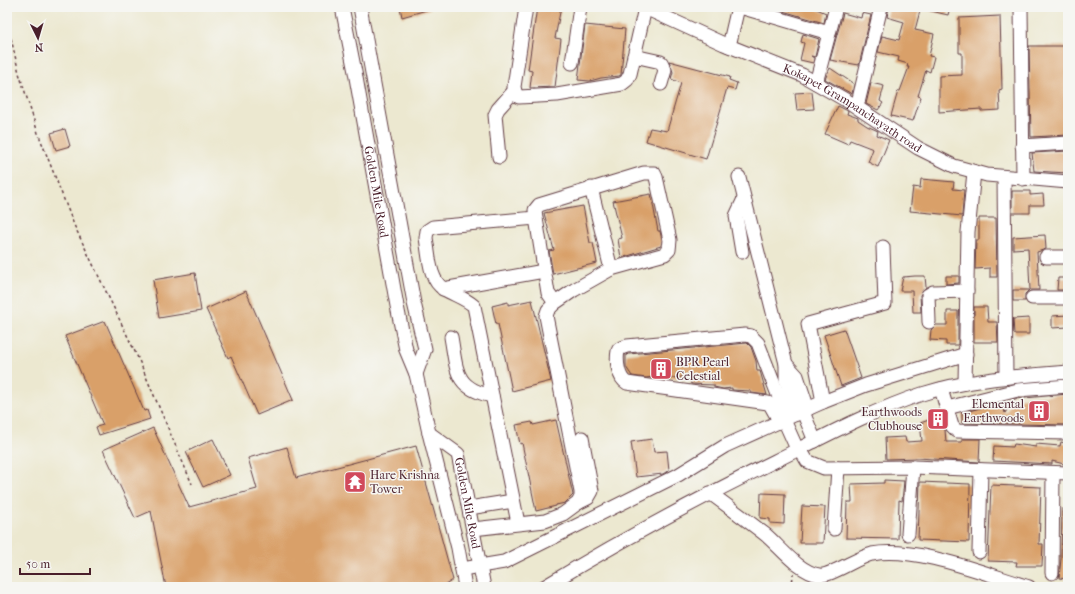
<svg xmlns="http://www.w3.org/2000/svg" width="1075" height="594" font-family="'IM FELL French Canon',serif">
	<style>
		.building { fill: #d9a069 }
		.lines { fill: none; stroke-linecap: round; stroke-linejoin: round }
		.minor-casing { stroke: #623d44; stroke-width: 15 }
		.path { stroke: #623d44; stroke-width: 1.5; stroke-dasharray: 3 3; stroke-linecap: butt }
		.minor { stroke: #fff; stroke-width: 13 }
		.labels { text-anchor: middle; stroke-width: 3; stroke-linejoin: round; paint-order: stroke }
		.street-label { font-size: 12px; fill: #4a1f2b; stroke: #f6f6f2 }
		.poi-label { font-size: 12px; fill: #4a1f2b; stroke: #f6f6f2; text-anchor: start }
	</style>
	<rect width="100%" height="100%" fill="#f6f6f2"/>
	<filter id="ink" filterUnits="userSpaceOnUse"><feTurbulence type="fractalNoise" baseFrequency=".025" numOctaves="2"/><feDisplacementMap in="SourceGraphic" scale="8" xChannelSelector="R" yChannelSelector="G"/><feConvolveMatrix kernelMatrix="1 2 1 2 8 2 1 2 1" color-interpolation-filters="sRGB"/></filter>
	<filter id="wash" filterUnits="userSpaceOnUse"><feTurbulence type="fractalNoise" baseFrequency=".012" numOctaves="4" result="noise"/><feDisplacementMap in="SourceGraphic" scale="16" xChannelSelector="R" yChannelSelector="G"/><feGaussianBlur stdDeviation="0.9" result="paint"/><feColorMatrix in="noise" values="0 0 0 0 0 0 0 0 0 0 0 0 0 0 0 0 0 1.4 0 .05"/><feComposite in="paint" operator="in"/></filter>
	<g filter="url(#wash)">
		<rect width="100%" height="100%" fill="#ece8d0"/>
		<g id="blocks">
			<g class="building">
				<path d="M400,7h30v2l-28,8z"/>
				<path d="M537,7h24l-6,31 6,1 -6,48 -25,1 2,-17 -4,-1z"/>
				<path d="M769,7h43l14,6 -2,10z"/>
				<path d="M889,7h32l-6,23 19,4 -5,22 5,1 -4,15 -4,-2 -8,26 3,1 -8,24 -22,-5 7,-25h2l9,-24h-2l1,-3 -10,-3 1,-4 -21,-5 4,-16 17,4 5,-18 -17,-5z"/>
				<path d="M928,7h22l-2,8 -21,-5z"/>
				<path d="M843,13l18,5 1,-5 9,2 -12,50 -29,-5z"/>
				<path d="M1000,16l2,73 -3,1 1,20 -19,1v-2l-42,3v-36l23,-1v-22h-3v-35z"/>
				<path d="M585,25l40,4 -4,46 -2,1 -18,2 -11,3 -12,-1z"/>
				<path d="M803,34l16,5 -4,18 -4,-1 3,2 -1,5 -13,-3 4,-17 -3,-1z"/>
				<path d="M1029,46h39v89l-37,2z"/>
				<path d="M669,61l61,16 -1,3 8,3 -2,7 -8,-2 -21,71 -60,-18 4,-13 17,3 14,-48 -10,-4 2,-7z"/>
				<path d="M830,68l24,16 -2,10 -27,-15z"/>
				<path d="M871,83l13,3 -4,15 3,2 -5,7 -12,-6z"/>
				<path d="M812,92l2,17 -17,1 -2,-17z"/>
				<path d="M838,106l10,5 -1,3 11,4v2l9,6 11,5 -1,4 12,5 -11,27 -10,-5 5,-13 -23,-9 -2,4 -23,-10z"/>
				<path d="M65,129l5,17 -14,4 -5,-17z"/>
				<path d="M1068,151v22l-34,-2 -2,-18z"/>
				<path d="M921,179l33,3 -1,7 11,1 -2,26 -52,-5 3,-24 7,1z"/>
				<path d="M1012,191h18v4l13,-1 1,11h-14v8h-18z"/>
				<path d="M651,194l7,37h2l2,9 -1,6 -40,12 -3,-19 4,-1 -9,-37z"/>
				<path d="M583,206l7,37h3l4,20 -44,11 -4,-23 5,-1 -10,-37z"/>
				<path d="M979,218h17l1,59h-7v-9l-15,1 1,-29h3z"/>
				<path d="M1045,235l1,14 -9,3 2,38h-9l-2,-42 -15,1v-12z"/>
				<path d="M195,273l6,38 -42,7 -6,-38z"/>
				<path d="M915,276h10l1,11 -6,8 1,17h-8l-1,-21h-12l3,-14z"/>
				<path d="M946,276h13v7l-13,1z"/>
				<path d="M1058,278h10v12h-11z"/>
				<path d="M1013,290h16l-4,4v7h-12z"/>
				<path d="M246,291l47,109 -36,15 -26,-59 -3,2 -22,-49z"/>
				<path d="M532,300l19,81 -39,10 -14,-67h-2l-4,-18 16,-4v3z"/>
				<path d="M974,307h13l1,15h9l1,20h-24z"/>
				<path d="M947,311h11v34h-12v-4l-16,-1 1,-10 5,-5h11z"/>
				<path d="M1068,315v12l-16,1v-12z"/>
				<path d="M1029,318v16h-15l-1,-15z"/>
				<path d="M105,321l39,90 3,-1 3,9 -51,16 -3,-8 7,-2 -38,-89z"/>
				<path d="M844,329l17,49 -20,8 -17,-51z"/>
				<path d="M747,343l4,4 5,14 1,10h3l7,24 -16,-2v-2l-19,-1v-2l-9,1 -9,-2v-2l-23,-1 -1,-8 -26,3 -4,-3 -14,2 -14,-2 -6,-9v-12l3,-1z"/>
				<path d="M1068,394v31l-106,-2v-10l40,-11 3,11 9,-14z"/>
				<path d="M941,416l4,14 1,12h16v-3h18l-1,23 -61,-4 -32,1 -1,-21 20,-1 1,5 16,-1 -2,-18z"/>
				<path d="M556,420l17,75 -8,8 -9,2v1l-20,5 -14,-68 -2,1 -4,-19 16,-3 1,3z"/>
				<path d="M153,428l36,79 68,-18 -9,-31 39,-11 9,31 120,-32 37,134 -11,7h-276l-15,-76 -16,7 -32,-68z"/>
				<path d="M213,439l17,36 -27,12 -17,-35z"/>
				<path d="M652,439l2,13 13,-1 2,19 -6,4 -27,3 -5,-35z"/>
				<path d="M1061,442l7,2v21l-16,-4v3l-59,-3 1,-15 19,1 1,-3 22,3v-3l24,2z"/>
				<path d="M884,480l20,1 -2,20 -3,-1 -1,39 -52,-1 1,-36h5l-1,-18 33,-1z"/>
				<path d="M920,482l50,2 -1,58 -51,-2z"/>
				<path d="M991,485l50,2 -2,57h4l-1,22h-26l1,-4 -29,-1z"/>
				<path d="M761,493l24,1 -1,30 -14,-1v-4l-10,-1z"/>
				<path d="M802,506l23,1 -2,36h-23z"/>
				<path d="M1062,509l6,1v69l-9,-1 2,-19z"/>
			</g>
		</g>
	</g>
	<g filter="url(#ink)">
		<use href="#blocks" fill-opacity="0" stroke="#623d44" stroke-width="1"/>
		<g class="lines">
			<g class="minor-casing">
				<g id="minor">
					<path id="s1" d="M342,7l13,65 42,234 9,44 10,24 13,59"/>
					<path d="M360,7l54,296 11,46 -9,25"/>
					<path d="M526,7l-12,80 2,8 3,2 38,-2 65,-11 5,-4 3,-6 15,-66"/>
					<path id="s2" d="M643,7l81,37 78,31 47,27 69,46 36,18 33,9 81,7"/>
					<path d="M740,7l89,26"/>
					<path d="M1021,7l2,172"/>
					<path d="M729,46l9,-39"/>
					<path d="M634,56l27,6 4,8 -4,14"/>
					<path d="M572,63l8,-56"/>
					<path d="M816,83l20,-76"/>
					<path d="M857,107l24,-100"/>
					<path d="M1022,146l46,-3"/>
					<path d="M499,157l-4,-42 3,-6 16,-18"/>
					<path d="M739,177l47,187v16l11,34"/>
					<path d="M1004,177l2,200"/>
					<path d="M591,188l20,81"/>
					<path d="M742,252l-6,-36 8,-17"/>
					<path d="M1046,257h22"/>
					<path d="M443,289l101,-18"/>
					<path d="M1032,298h36"/>
					<path d="M929,322l-1,-27 5,-3 34,-1"/>
					<path d="M451,337c6,33 3,51 41,59"/>
					<path d="M786,364l11,12 11,33"/>
					<path d="M965,383l3,-151 6,-60"/>
					<path d="M941,389l11,37 5,5 111,2"/>
					<path d="M823,402l-15,-78 77,-21 -2,-56"/>
					<path d="M947,408l71,-18 50,-4"/>
					<path d="M803,412l12,29"/>
					<path d="M784,420l13,29"/>
					<path d="M780,422l-9,-16 -3,-3 -141,-20c-9,-5 -11,-22 -9,-32l1,-2 8,-3 118,-11 6,1 7,7 29,75"/>
					<path d="M800,449l7,12 17,7 89,-1 155,6"/>
					<path d="M710,493c19,14 38,28 56,42 15,13 33,37 53,40 11,2 39,-18 53,-21 45,-8 113,20 157,33"/>
					<path d="M578,503l10,-5 4,-7 -10,-53"/>
					<path d="M469,508l44,-7"/>
					<path d="M518,523l-44,-217c-9,-8 -20,-11 -30,-17 -15,-8 -15,-35 -18,-51l1,-7 6,-4 103,-9"/>
					<path d="M473,529l72,-8 18,-7 15,-11 3,-6v-5l-35,-176 2,-6 7,-7 19,-13 37,-21 54,-15 4,-4 1,-10 -14,-63 -2,-4h-10l-105,32 -4,5 1,8 12,75 7,10"/>
					<path d="M834,529l4,-61"/>
					<path d="M908,534l5,-67"/>
					<path d="M979,552l2,-82"/>
					<path d="M462,569l42,-7 174,-87 47,-29 98,-44 43,-17 100,-31"/>
					<path d="M1052,573l1,-100"/>
					<path id="s3" d="M465,587l-7,-39 -29,-115 29,21 26,133"/>
					<path d="M544,587c74,-45 154,-88 231,-126 48,-24 96,-50 147,-67 47,-15 97,-18 146,-22"/>
				</g>
			</g>
			<g class="path">
				<path d="M7,21l12,52 19,60 36,92 64,133 54,126"/>
				<path d="M792,587l1,-13"/>
			</g>
			<use href="#minor" class="minor"/>
		</g>
	</g>
	<defs>
		<g id="building-square" transform="scale(1.15)"><rect x="-9" y="-9" width="18" height="18" rx="4" fill="#d1495b" stroke="#f6f6f2"/><path d="M-4-6H4V6H1V3H-1V6H-4ZM-2.5-4.3h1.7v1.8h-1.7ZM.8-4.3h1.7v1.8H.8ZM-2.5-1h1.7V.8h-1.7ZM.8-1h1.7V.8H.8Z" fill="#fff"/></g>
		<g id="temple-square" transform="scale(1.15)"><rect x="-9" y="-9" width="18" height="18" rx="4" fill="#d1495b" stroke="#f6f6f2"/><path d="M0-6L5-2H3V0L6.5 2.5H4V6H1.5V3h-3V6H-4V2.5H-6.5L-3 0V-2H-5Z" fill="#fff"/></g>
	</defs>
	<g fill-rule="evenodd">
		<use href="#building-square" x="661" y="369"/>
		<use href="#building-square" x="1039" y="411"/>
		<use href="#building-square" x="938" y="419"/>
		<use href="#temple-square" x="355" y="482"/>
	</g>
	<g class="labels">
		<g class="street-label">
			<text dy="4" stroke="none"><textPath href="#s2" startOffset="233">Kokapet Grampanchayath road</textPath></text>
			<text dy="4" stroke="none"><textPath href="#s1" startOffset="188">Golden Mile Road</textPath></text>
			<text dy="4" stroke="none"><textPath href="#s3" startOffset="244">Golden Mile Road</textPath></text>
		</g>
		<g class="poi-label">
			<text x="676" y="366">BPR Pearl<tspan x="676" dy="14">Celestial</tspan></text>
			<text x="1024" y="408" text-anchor="end">Elemental<tspan x="1024" dy="14">Earthwoods</tspan></text>
			<text x="922" y="416" text-anchor="end">Earthwoods<tspan x="922" dy="14">Clubhouse</tspan></text>
			<text x="370" y="479">Hare Krishna<tspan x="370" dy="14">Tower</tspan></text>
		</g>
	</g>
	<rect width="1075" height="594" fill="none" stroke="#f6f6f2" stroke-width="24"/>
	<g transform="translate(38 38) rotate(175)" stroke="#f6f6f2" stroke-width="3" paint-order="stroke">
	<path d="M0-3L7 15L0 10L-7 15Z" fill="#4a1f2b"/>
	<text y="-6" font-size="11" font-weight="bold" text-anchor="middle" fill="#4a1f2b">N</text>
	</g>
	<path d="M20 568v6h70v-6" fill="none" stroke="#4a1f2b" stroke-width="2"/>
	<text x="26" y="568" font-size="12" fill="#4a1f2b" stroke="#f6f6f2" stroke-width="3" paint-order="stroke">50 m</text>
</svg>
